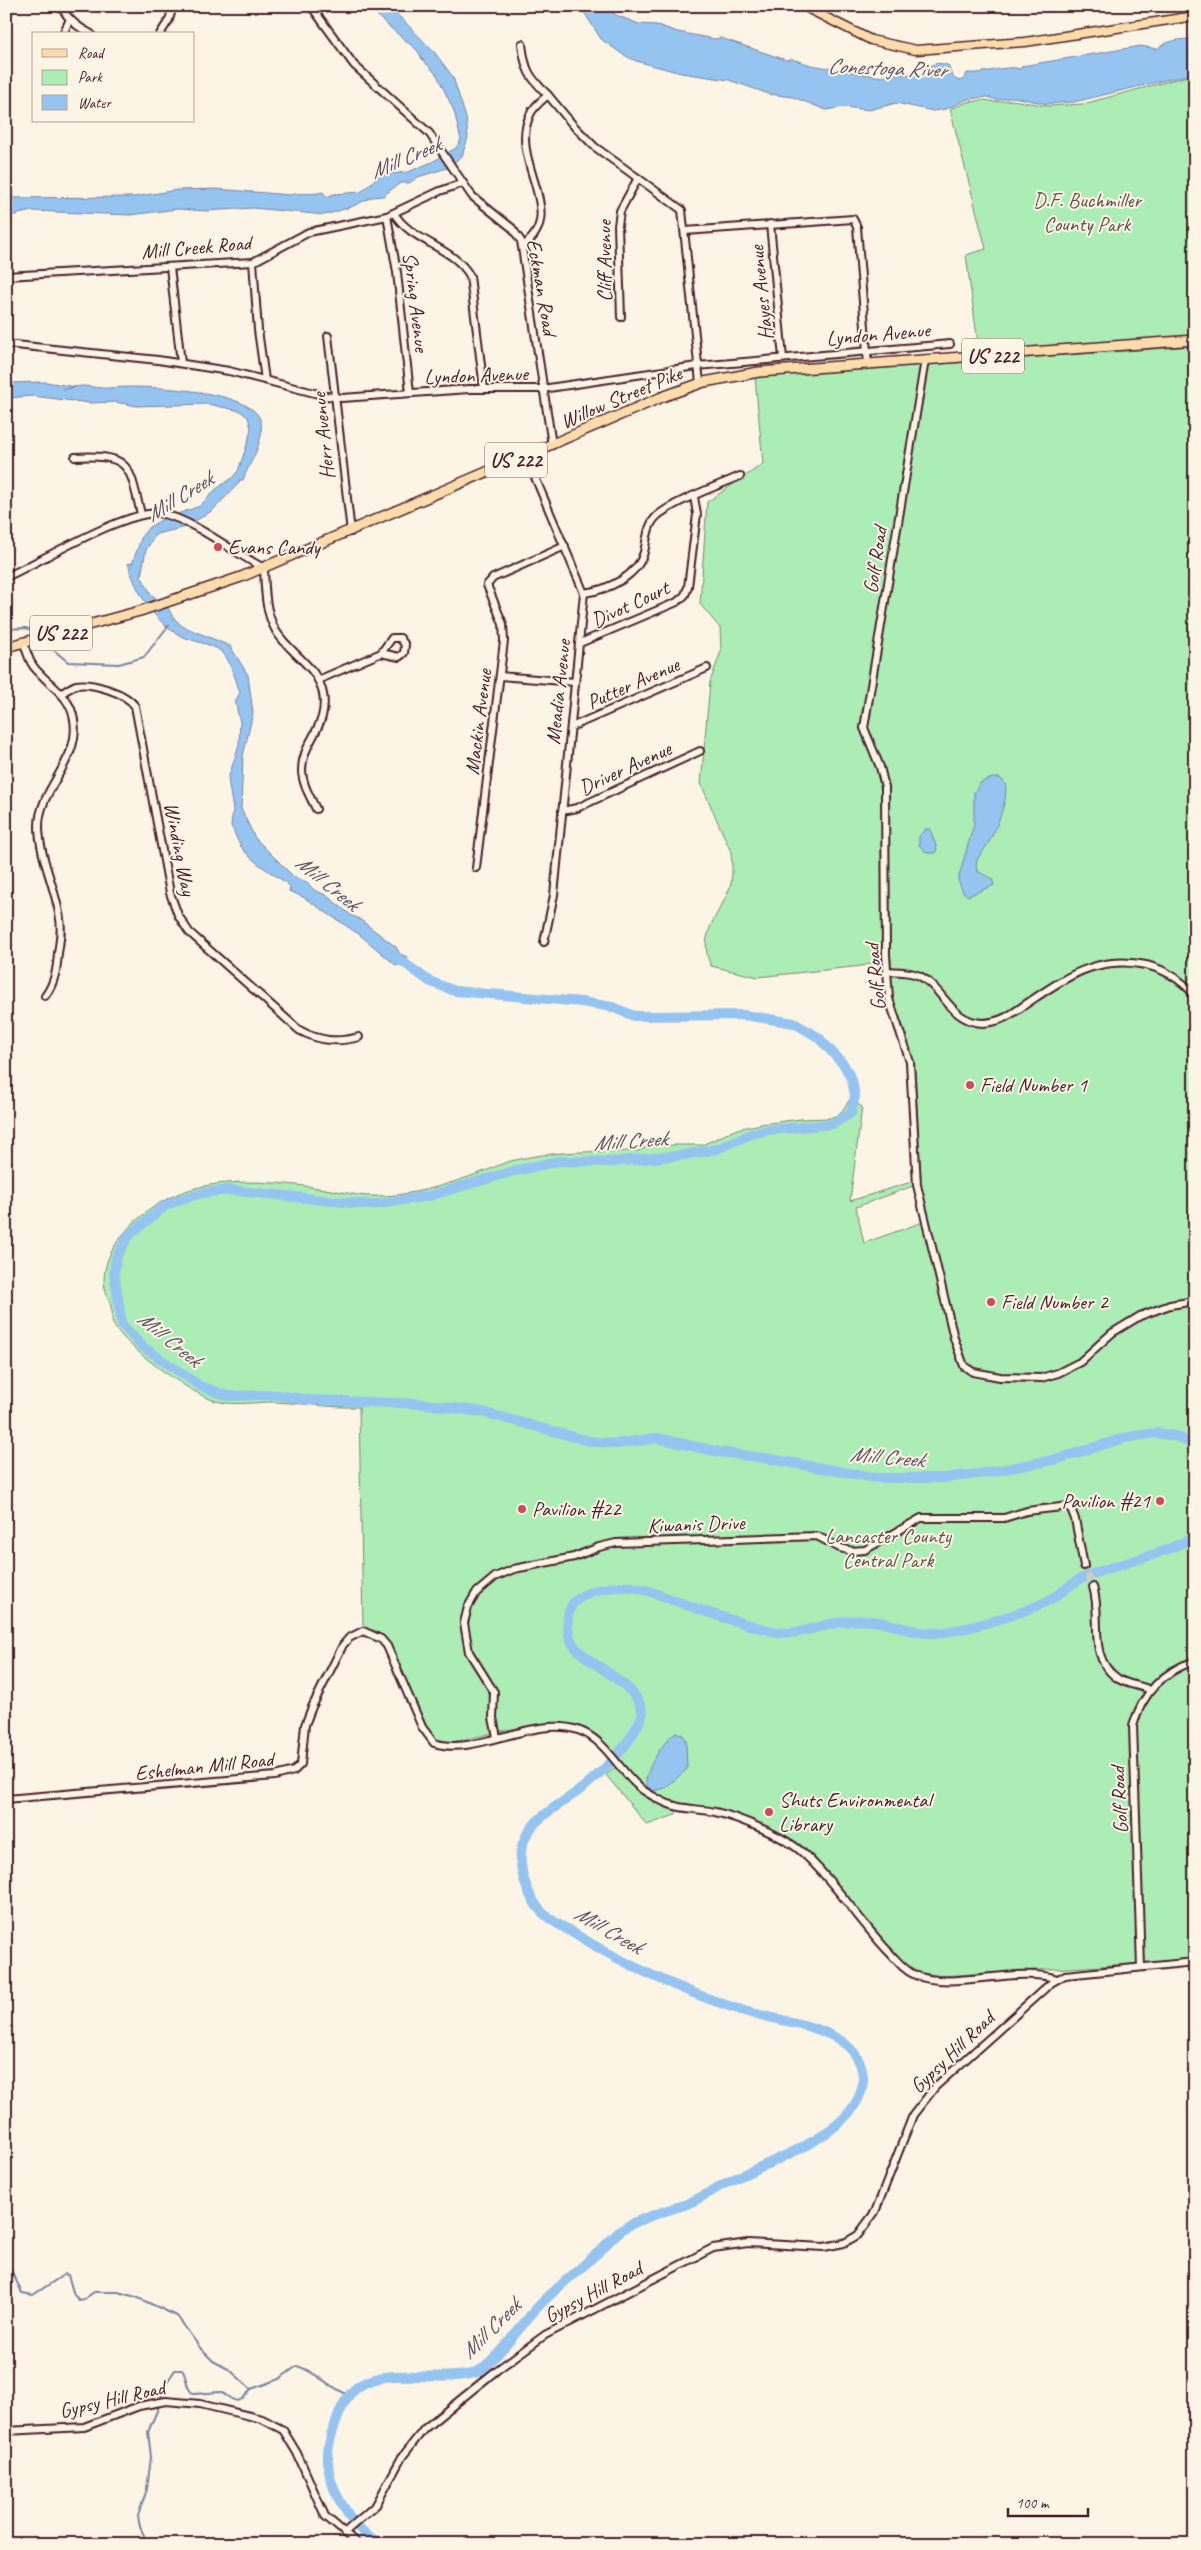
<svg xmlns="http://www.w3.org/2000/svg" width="1201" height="2550" font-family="Caveat,sans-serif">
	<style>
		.green { fill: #acecb5; stroke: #7b8670; fill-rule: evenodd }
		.water { fill: #96c4f1; stroke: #7882a2 }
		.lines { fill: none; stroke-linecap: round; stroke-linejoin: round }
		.stream { stroke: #7882a2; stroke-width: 2 }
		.river { stroke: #96c4f1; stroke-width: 10 }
		.minor-tunnel { stroke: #d8cac0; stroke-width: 6; stroke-dasharray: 6 3; stroke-linecap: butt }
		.minor-casing { stroke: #4a1f2b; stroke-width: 10 }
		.major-casing { stroke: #4a1f2b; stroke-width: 11 }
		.highway-casing { stroke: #4a1f2b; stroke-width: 12 }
		.minor { stroke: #fcf5e5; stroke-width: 6 }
		.major { stroke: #fddcac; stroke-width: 8 }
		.highway { stroke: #fddcac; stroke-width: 9 }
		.poi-dot { fill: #d1495b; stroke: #fcf5e5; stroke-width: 2 }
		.labels { text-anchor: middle; stroke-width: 4; stroke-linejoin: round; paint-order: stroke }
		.shield { fill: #fcf5e5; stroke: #7f5f63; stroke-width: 1 }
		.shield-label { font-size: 20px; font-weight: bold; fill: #4a1f2b }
		.park-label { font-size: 21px; fill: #62524e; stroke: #fcf5e5 }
		.street-label { font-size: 21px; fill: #4a1f2b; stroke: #fcf5e5 }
		.poi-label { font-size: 21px; fill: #4a1f2b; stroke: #fcf5e5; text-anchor: start }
		.water-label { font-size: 22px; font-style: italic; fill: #615166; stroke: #fcf5e5 }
	</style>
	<rect width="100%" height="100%" fill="#fcf5e5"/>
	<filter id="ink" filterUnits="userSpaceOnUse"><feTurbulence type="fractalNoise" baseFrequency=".02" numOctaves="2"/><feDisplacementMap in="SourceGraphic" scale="10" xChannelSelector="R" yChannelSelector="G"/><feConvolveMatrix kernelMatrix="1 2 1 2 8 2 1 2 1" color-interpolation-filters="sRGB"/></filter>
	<g filter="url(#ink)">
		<g class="green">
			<path d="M1195,74v261l-216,16 -13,-96 20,-6 -36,-140 17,-7 18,-2 10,2 17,-2 36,6 35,-2z"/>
			<path d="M1195,346v1614l-254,16 -24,-4 -11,-7 -98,-112 -12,-11 -14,-8 -55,-22 -47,-7 -5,10 -28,10 -41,-50 15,-13c-8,-9 -16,-21 -26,-28 -37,-24 -104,2 -144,8l-15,-3 -7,-8 -39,-88 -14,-12 -13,-3 -4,-221c-29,1 -57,-4 -86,-5 -21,0 -44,5 -63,-3 -25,-10 -85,-52 -97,-75 -2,-4 0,-9 -1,-13 -2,-11 -8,-20 -8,-31 0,-37 39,-70 69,-84 44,-21 111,-14 158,-6 13,2 26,6 40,6 38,1 76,-11 111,-24 10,-3 19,-9 29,-11 42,-11 85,-9 127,-10l9,-4 13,-2h42l35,-16 24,-5 40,-5 29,-1 10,-4 10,-15 12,8 -12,94 71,-22 -6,-109 -4,-21 -19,-55 -1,-36 -29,8 -104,11 -47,-11c-15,-32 9,-51 19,-79 3,-10 2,-24 1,-35l-30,-68 9,-102 11,-31 -1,-23 -20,-24 7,-102 56,-38 -8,-87zM913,1186l10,36 -59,21 -8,-36z"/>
		</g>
		<g class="water">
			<path d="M368,6h18l16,13 33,34 18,24 13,41 2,19 -6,19 -15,12 -29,9 -9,6h-9l-17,13 -11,1 -21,10 -26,8 -72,-7 -46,3 -30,-2 -47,6 -98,-4 -26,6v-19l128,-1 43,-7 39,-1 74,6c11,-3 22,0 33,-3l3,5 8,-3 27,-2 19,-17 28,-3 24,-10 24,-14 5,-8 -7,-29 -17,-36 -15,-16 -4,-8 -32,-27z"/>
			<path d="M580,6h24l12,9 23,9 18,1 21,7 36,7 7,-1 65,22 6,-1 19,6 71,12 11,-3h28c8,-9 16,-14 28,-8 1,8 4,13 11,15l5,-3 2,-5c19,2 38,-9 54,-4l1,-3 119,-20 16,3c10,-9 24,-10 38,-10v34l-121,29 -27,2 -33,-7 -17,3 -10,-3 -19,2 -22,10 -13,2 -37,-8 -27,7 -25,-3 -18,3 -33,-13 -24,-3 -40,-14 -48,-7 -45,-12 -14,-7 -21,-15z"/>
			<path d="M46,382l29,5 -12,2c7,0 13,-3 19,-3 9,0 18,3 27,2 28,-3 148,0 152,35 3,21 -12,40 -18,57h-4v3l-26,27 -27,17 -30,7 -10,16 -5,26 10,18 17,14 5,9 9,9 48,20 18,29 5,38 -10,43 -2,53 14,29 39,39 13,5 7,8 12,5 26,21 6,2 38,29 4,7 8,3 -11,9 -37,-31 -57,-38 -14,-6 1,-5c-16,-13 -44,-26 -52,-45 -3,-5 -3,-9 -7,-15l2,-16 -5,-31 11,-34 1,-23 -5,-21 5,-8c-3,-10 -11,-36 -19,-42 -12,-8 -27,-9 -40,-15 -26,-13 -46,-45 -53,-73l4,1 10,-28 7,-9 14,-8 37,-13 15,-16 17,-12 6,-7 10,-29 3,-14 -3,-11 -8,-6 -32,-7 -71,2 -22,-4 -25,1 -57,-7 -27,2v-15z"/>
			<path d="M992,778h8l5,5c5,14 -11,52 -19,64 -6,8 -12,13 -9,24l15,8 2,6 -26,11 -5,-4 -5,-12 16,-56v-31l6,-10z"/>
			<path d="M926,829h4l7,20 -2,4h-8l-8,-8v-9z"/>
			<path d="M676,1732l7,3 3,6 1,28 -22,19 -12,3c-2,-1 -4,-3 -6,-5 -6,-12 19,-48 29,-54z"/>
		</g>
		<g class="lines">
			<g class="stream">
				<path d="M6,629l20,-1 11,5"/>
				<path d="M49,646l19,16 51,2 25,-7 25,-32"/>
				<path d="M6,2259l16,34 11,2 32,-21 3,1 6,20 5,5 5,-1 10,-7h24l18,5 41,19 24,33 12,12 17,9 21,19 28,-10 18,-13c18,5 33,22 52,29"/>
				<path d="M161,2397l6,-15 8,-12h7c6,8 3,19 12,24l26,-2c15,7 16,17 31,-3"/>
				<path d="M148,2544l-8,-17 -2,-11 9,-27 4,-32 -3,-25 11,-26"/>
			</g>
			<g class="river">
				<path d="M392,954l37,27 26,10 127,11 30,5 22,9 110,-1 50,8 24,14 26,28 8,15 3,16 -4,17 -18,11 -65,6 -17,4 -34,15 -34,6 -70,7 -54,-1 -45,10 -85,25 -58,9 -141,-15 -27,3 -22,6 -16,7 -37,30 -12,22 -2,14 8,53 20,21 58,40 28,10 50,-1 31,5 117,4 56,8 107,29 27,3 41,-6 62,14 46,6 112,20h67l41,-5 73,-14 66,-21 31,-5 20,3 20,9"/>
				<path d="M386,2544c-20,-4 -36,-25 -46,-43 -14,-24 -16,-50 -5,-76 4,-11 8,-23 16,-32 22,-26 73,-14 104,-17 10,-1 19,-1 27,-7 21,-17 36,-40 53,-59 18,-20 40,-36 59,-54 11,-9 20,-22 32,-29 19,-11 41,-16 61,-23 16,-7 30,-17 45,-24 38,-19 98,-38 122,-74 17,-25 9,-52 -16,-67 -28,-17 -66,-19 -97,-29 -59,-19 -118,-46 -171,-79 -10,-6 -21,-11 -29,-20 -14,-15 -22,-40 -20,-60 5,-33 41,-46 64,-65 24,-20 47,-43 58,-73 -7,-31 -50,-45 -68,-66 -8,-10 -10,-31 -3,-42 11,-16 41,-19 59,-18 18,2 33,10 50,16 30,11 64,22 96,29 23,4 44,-8 66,-10 11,-2 26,-2 36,0 19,3 35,12 55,11 27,-1 92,-20 115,-33 12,-6 22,-17 34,-22 36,-16 78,-21 112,-42"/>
			</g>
			<path class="minor-tunnel" d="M1084,1566l9,21"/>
			<g class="minor-casing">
				<g id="minor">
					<path d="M61,6c7,14 17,21 30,28"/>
					<path d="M311,6l43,59 75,68 43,63 40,32 9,13 31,204"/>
					<path d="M63,34l7,-15"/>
					<path d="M160,34l9,-14 4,-14"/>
					<path d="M522,44c3,26 7,33 26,51"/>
					<path d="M394,213c17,29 59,33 76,63l14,113"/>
					<path d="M387,216l10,56 13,121"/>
					<path d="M770,224l13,134"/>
					<path d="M685,231l168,-12 4,8 11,137"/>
					<path d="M523,246c46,-33 -15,-85 7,-131 3,-8 11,-14 18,-20l25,30 22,22 87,63 18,173"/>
					<path d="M253,262l5,68 7,50"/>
					<path d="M170,267l11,96"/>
					<path d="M6,276l247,-14 56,-30 78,-16 53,-25 23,-8"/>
					<path d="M621,317l-3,-91 2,-15 18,-33"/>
					<path d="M328,336l23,196"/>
					<path d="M6,344l152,16 71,11 97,25 16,2 127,-9h73l155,-23 253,-22"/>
					<path d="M925,360l-61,368 16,39 5,20 1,168 3,44 21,63 7,123 37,153 10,28 9,6 27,5 41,1 17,-5 22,-11 32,-29 28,-17 30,-11 25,-4"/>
					<path d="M526,456l58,137 -30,302 -10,47"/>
					<path d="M75,457c57,-3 54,9 66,57"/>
					<path d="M6,577c34,-15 125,-71 158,-63 34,9 68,38 100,54 1,22 1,44 12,63 14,23 42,35 47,63 6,33 -21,47 -21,76 0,14 8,26 14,39"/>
					<path d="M584,593c24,-3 54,-17 60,-41 3,-12 3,-27 13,-36 17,-15 61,-30 83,-40"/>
					<path d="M24,643c2,7 5,18 10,24 15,19 36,27 40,53 7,40 -35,68 -35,106 0,31 17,62 21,93 2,11 0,22 -2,34 -1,15 -3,30 -13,43"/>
					<path d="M580,643l97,-41 8,-7 3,-8 9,-73 -3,-17"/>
					<path d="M500,676l75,6"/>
					<path d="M318,680l63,-27 11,-15h8l5,7 -1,8 -5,4 -18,-4"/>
					<path d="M62,693c5,-3 9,-6 14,-8 16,-3 50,8 59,21l35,187 8,22 11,17 110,98c20,11 38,13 60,7"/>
					<path d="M571,727l136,-59"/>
					<path d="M562,811l15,-3 123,-57"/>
					<path d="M476,868l28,-227 -1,-17 -16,-39 6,-7 72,-32"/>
					<path d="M887,971c10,1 23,0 33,5 24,13 30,45 62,47 18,0 30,-9 44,-19 37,-25 68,-48 114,-40 21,3 42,15 55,32"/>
					<path d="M1093,1587c10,30 -7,69 24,91 9,7 23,7 33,12"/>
					<path d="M497,1737l-4,-19 1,-26 -25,-40 -5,-29 4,-16 8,-14 19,-16 19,-8 60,-12 25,-10 17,-4 201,-7 23,12 12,3 13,-1 56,-32h83l23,-7 43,-5 5,13 9,47"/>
					<path d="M6,1799l269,-23 19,-5 7,-7 4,-39 7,-18 31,-62 6,-7 14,-7 18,8 6,7 35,81 12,16c41,14 100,-28 144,-13 28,10 39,38 60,56 6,6 15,10 22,14 17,10 36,8 55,12 23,5 71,25 88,41 31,28 55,66 84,97 8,8 16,20 28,25 38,16 102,-10 142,4"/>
					<path d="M1141,1967l-8,-241c9,-32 30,-55 62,-65"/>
					<path d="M6,2431l78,-4 55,-21 27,-5 34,3 62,15 21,11 14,23 28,63 33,28"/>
					<path d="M344,2533l32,-28 26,-48 22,-28 73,-59 48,-35 168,-87 35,-5 76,4 20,-4 14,-8 17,-23 38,-97 23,-29 115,-103 14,-8 130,-13"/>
				</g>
			</g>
			<g class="major-casing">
				<path id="major" d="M803,6l68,34 45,10 109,-8 170,-26"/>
			</g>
			<g class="highway-casing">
				<path id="highway" d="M6,647l134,-36 101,-34 421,-180 42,-15 55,-10 436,-32"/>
			</g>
			<use href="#minor" class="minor"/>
			<use href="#major" class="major"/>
			<use href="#highway" class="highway"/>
		</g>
	</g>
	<g class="poi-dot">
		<circle cx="218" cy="547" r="5"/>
		<circle cx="970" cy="1085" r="5"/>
		<circle cx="991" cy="1302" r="5"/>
		<circle cx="1160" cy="1501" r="5"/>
		<circle cx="522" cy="1509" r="5"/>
		<circle cx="769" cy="1812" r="5"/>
	</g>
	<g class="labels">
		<g class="shield">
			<rect x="962" y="338.5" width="62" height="35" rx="4"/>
			<rect x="485" y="442.5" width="62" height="35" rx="4"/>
			<rect x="30" y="615.5" width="62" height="35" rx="4"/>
		</g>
		<g class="shield-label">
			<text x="993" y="363">US 222</text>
			<text x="516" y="467">US 222</text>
			<text x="61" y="640">US 222</text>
		</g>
		<g class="park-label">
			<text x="1087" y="207">D.F. Buchmiller<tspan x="1087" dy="24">County Park</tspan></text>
			<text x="888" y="1543">Lancaster County<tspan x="888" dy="24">Central Park</tspan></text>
		</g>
		<g class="street-label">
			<text transform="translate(196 247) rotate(-5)" y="7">Mill Creek Road</text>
			<text transform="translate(604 261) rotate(-90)" y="7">Cliff Avenue</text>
			<text transform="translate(542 287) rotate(80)" y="7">Eckman Road</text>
			<text transform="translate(761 293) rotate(-96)" y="7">Hayes Avenue</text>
			<text transform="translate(416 302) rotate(83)" y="7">Spring Avenue</text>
			<text transform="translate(878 334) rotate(-5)" y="7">Lyndon Avenue</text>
			<text transform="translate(476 375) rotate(-2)" y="7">Lyndon Avenue</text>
			<text transform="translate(621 397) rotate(-23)" y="7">Willow Street Pike</text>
			<text transform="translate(323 436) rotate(-96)" y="7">Herr Avenue</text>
			<text transform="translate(875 560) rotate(-81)" y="7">Golf Road</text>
			<text transform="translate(630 604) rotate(-25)" y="7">Divot Court</text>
			<text transform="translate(633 683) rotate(-24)" y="7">Putter Avenue</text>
			<text transform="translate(558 692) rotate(-84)" y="7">Meadia Avenue</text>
			<text transform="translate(478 722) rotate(-83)" y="7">Mackin Avenue</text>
			<text transform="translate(625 768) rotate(-25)" y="7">Driver Avenue</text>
			<text transform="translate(180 849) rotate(79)" y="7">Winding Way</text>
			<text transform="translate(875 977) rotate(-96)" y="7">Golf Road</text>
			<text transform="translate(696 1524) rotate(-2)" y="7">Kiwanis Drive</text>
			<text transform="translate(204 1766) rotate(-6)" y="7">Eshelman Mill Road</text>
			<text transform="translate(1119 1800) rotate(-93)" y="7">Golf Road</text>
			<text transform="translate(952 2052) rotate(-44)" y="7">Gypsy Hill Road</text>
			<text transform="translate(593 2292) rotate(-28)" y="7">Gypsy Hill Road</text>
			<text transform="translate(112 2399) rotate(-13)" y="7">Gypsy Hill Road</text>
		</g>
		<g class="poi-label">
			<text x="228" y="554">Evans Candy</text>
			<text x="980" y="1092">Field Number 1</text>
			<text x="1001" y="1309">Field Number 2</text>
			<text x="1150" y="1508" text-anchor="end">Pavilion #21</text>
			<text x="532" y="1516">Pavilion #22</text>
			<text x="779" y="1807">Shuts Environmental<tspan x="779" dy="24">Library</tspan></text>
		</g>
		<g class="water-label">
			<text transform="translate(887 67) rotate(2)" y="8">Conestoga River</text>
			<text transform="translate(405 157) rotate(-23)" y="8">Mill Creek</text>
			<text transform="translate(179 496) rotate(-32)" y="8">Mill Creek</text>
			<text transform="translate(328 882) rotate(39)" y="8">Mill Creek</text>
			<text transform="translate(630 1140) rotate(-4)" y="8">Mill Creek</text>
			<text transform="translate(170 1338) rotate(39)" y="8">Mill Creek</text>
			<text transform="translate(887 1456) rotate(5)" y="8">Mill Creek</text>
			<text transform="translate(609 1929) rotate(30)" y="8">Mill Creek</text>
			<text transform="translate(490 2328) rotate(-45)" y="8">Mill Creek</text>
		</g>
	</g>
	<rect width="1201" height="2550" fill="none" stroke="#fcf5e5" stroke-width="25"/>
	<rect x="12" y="12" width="1176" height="2525" fill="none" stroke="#4a1f2b" stroke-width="2" filter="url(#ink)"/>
	<rect x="32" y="32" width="162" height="90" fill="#fcf5e5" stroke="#b59f9b"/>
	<rect x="42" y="49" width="25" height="8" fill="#fddcac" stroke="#b59f9b"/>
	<text x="78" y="58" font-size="15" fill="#4a1f2b">Road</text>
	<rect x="42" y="70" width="25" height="15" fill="#acecb5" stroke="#b59f9b"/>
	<text x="78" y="82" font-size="15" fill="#4a1f2b">Park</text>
	<rect x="42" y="95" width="25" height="15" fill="#96c4f1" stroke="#b59f9b"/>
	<text x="78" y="108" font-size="15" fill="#4a1f2b">Water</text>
	<path d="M1008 2508v8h80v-8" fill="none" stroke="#4a1f2b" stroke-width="2.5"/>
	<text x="1016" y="2508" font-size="15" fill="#4a1f2b" stroke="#fcf5e5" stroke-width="4" paint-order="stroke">100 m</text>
</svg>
